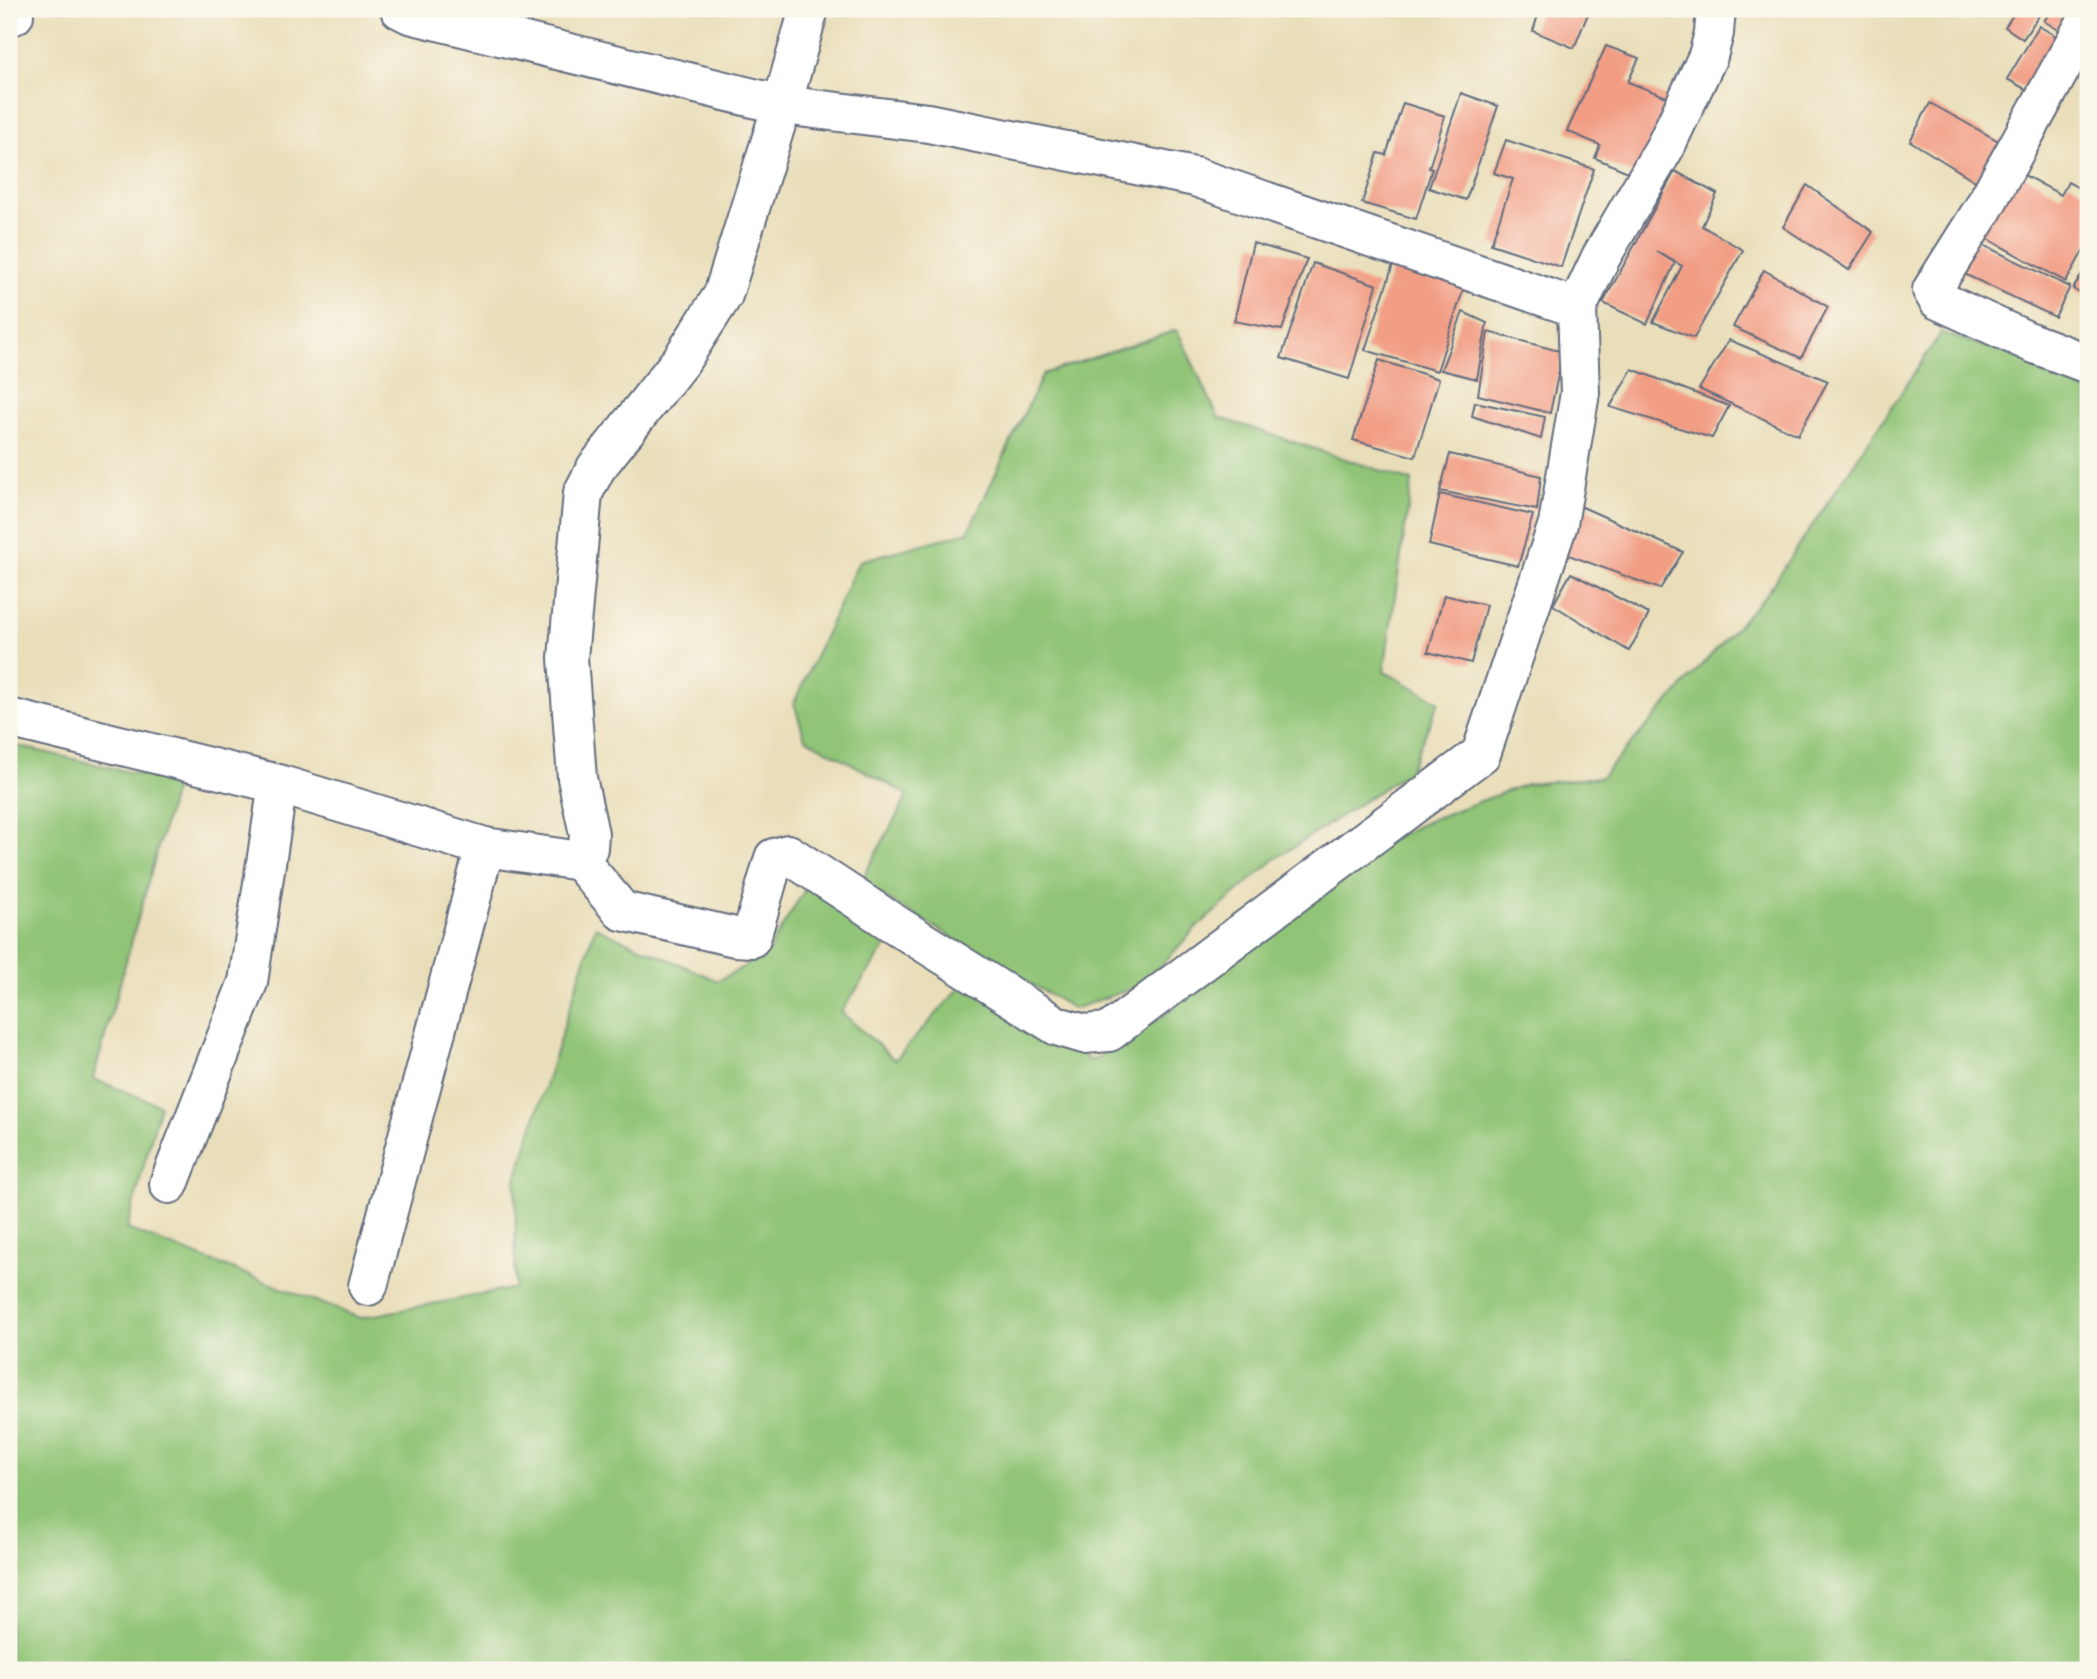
<svg xmlns="http://www.w3.org/2000/svg" width="2097" height="1679" font-family="'Architects Daughter',sans-serif">
	<style>
		.green { fill: #90c476; stroke: #567a6a; stroke-width: 2 }
		.building { fill: #f29e85 }
		.lines { fill: none; stroke-linecap: round; stroke-linejoin: round }
		.street-casing { stroke: #636c7e; stroke-width: 42 }
		.street { stroke: #fff; stroke-width: 38 }
	</style>
	<rect width="100%" height="100%" fill="#fbf7ec"/>
	<filter id="ink" filterUnits="userSpaceOnUse"><feTurbulence type="fractalNoise" baseFrequency=".0143" numOctaves="2"/><feDisplacementMap in="SourceGraphic" scale="14" xChannelSelector="R" yChannelSelector="G"/><feConvolveMatrix kernelMatrix="1 2 1 2 8 2 1 2 1" color-interpolation-filters="sRGB"/></filter>
	<filter id="wash" filterUnits="userSpaceOnUse"><feTurbulence type="fractalNoise" baseFrequency=".00686" numOctaves="4" result="noise"/><feDisplacementMap in="SourceGraphic" scale="28" xChannelSelector="R" yChannelSelector="G"/><feGaussianBlur stdDeviation="1.57" result="paint"/><feColorMatrix in="noise" values="0 0 0 0 0 0 0 0 0 0 0 0 0 0 0 0 0 1.4 0 .05"/><feComposite in="paint" operator="in"/></filter>
	<g filter="url(#wash)">
		<rect width="100%" height="100%" fill="#e9deb9"/>
		<g class="green">
			<path d="M1177,330l41,87 194,64 -28,190 55,31 -30,69 -135,89 -79,69 -51,55 -70,25 -214,-126 48,-88 -103,-57 -11,-35 65,-142 109,-29 75,-158z"/>
			<path d="M1941,333l78,24 69,35v1278h-2079v-926l167,39 -83,296 67,26 -33,124 233,89 155,-30 1,-109 79,-252 123,54 48,-27 41,-68 83,54 -49,72 54,48 70,-78 127,79 70,-44 180,-154 88,-43 96,-36 75,-7 167,-185z"/>
		</g>
		<g id="blocks">
			<g class="building">
				<path d="M1540,9h50l-16,39 -41,-17z"/>
				<path d="M2017,9h16l7,5 -17,25 -18,-12z"/>
				<path d="M2052,9h34l-18,27 -24,-15z"/>
				<path d="M2039,26l30,18 -31,52 -31,-17z"/>
				<path d="M1606,46l33,12 -11,24 44,17 -37,76 -40,-17 5,-13 -33,-14z"/>
				<path d="M1461,93l37,13 -32,94 -37,-12z"/>
				<path d="M1403,103l42,13 -16,52 3,1 -16,50 -54,-16 16,-50 8,2z"/>
				<path d="M1930,103l74,41 -22,41 -72,-44z"/>
				<path d="M1506,140l88,29 -33,98 -70,-23 22,-65 -19,-6z"/>
				<path d="M2013,169l48,26 7,-13 20,11v49l-22,40 -89,-49z"/>
				<path d="M1675,171l42,23 -15,32 41,24 -49,88 -41,-16 29,-56 -26,-15 19,12 -28,61 -44,-21z"/>
				<path d="M1807,185l66,47 -24,38 -66,-43z"/>
				<path d="M1975,241l95,46 -15,30 -95,-45z"/>
				<path d="M1253,243l54,16 -25,71 -48,-9z"/>
				<path d="M1395,259l70,25 -28,87 -72,-21z"/>
				<path d="M1313,263l64,22 -28,94 -68,-21z"/>
				<path d="M2088,264v34l-15,-9z"/>
				<path d="M1764,270l64,37 -27,51 -68,-31z"/>
				<path d="M1463,312l24,11 -10,56 -36,-9z"/>
				<path d="M1488,332l75,20 -13,61 -72,-18z"/>
				<path d="M1729,340l99,41 -30,54 -99,-46z"/>
				<path d="M1379,360l60,19 -24,78 -62,-17z"/>
				<path d="M1632,369l97,37 -17,32 -102,-31z"/>
				<path d="M1475,402l70,15 -4,22 -69,-23z"/>
				<path d="M1450,454l91,22 -4,34 -97,-19z"/>
				<path d="M1440,494l93,21 -15,51 -89,-21z"/>
				<path d="M1580,506l103,46 -23,37 -97,-36z"/>
				<path d="M1571,573l78,41 -20,37 -76,-46z"/>
				<path d="M1444,595l42,10 -15,58 -43,-11z"/>
			</g>
		</g>
	</g>
	<g filter="url(#ink)">
		<use href="#blocks" fill-opacity="0" stroke="#636c7e" stroke-width="2"/>
		<g class="lines">
			<g class="street-casing">
				<g id="street">
					<path d="M400,9l10,5 372,91 146,18 267,54 382,131"/>
					<path d="M9,13l5,2"/>
					<path d="M2088,19l-105,190 -51,81 6,10 94,43 56,21"/>
					<path d="M9,718l269,66 207,63 95,14 8,-13 1,-14 -12,-56 -9,-120 15,-165 13,-25 86,-109 41,-64 59,-190 27,-96"/>
					<path d="M580,861l42,50 113,26 16,1 23,-80 14,-4 105,69 164,103 27,8 25,-2 372,-278 77,-230 22,-131 -3,-85 24,-51 64,-110 43,-91 6,-23 2,-24"/>
					<path d="M169,1184l79,-202 30,-198"/>
					<path d="M368,1286l117,-439"/>
				</g>
			</g>
			<use href="#street" class="street"/>
		</g>
	</g>
	<rect width="2097" height="1679" fill="none" stroke="#fbf7ec" stroke-width="35"/>
</svg>
